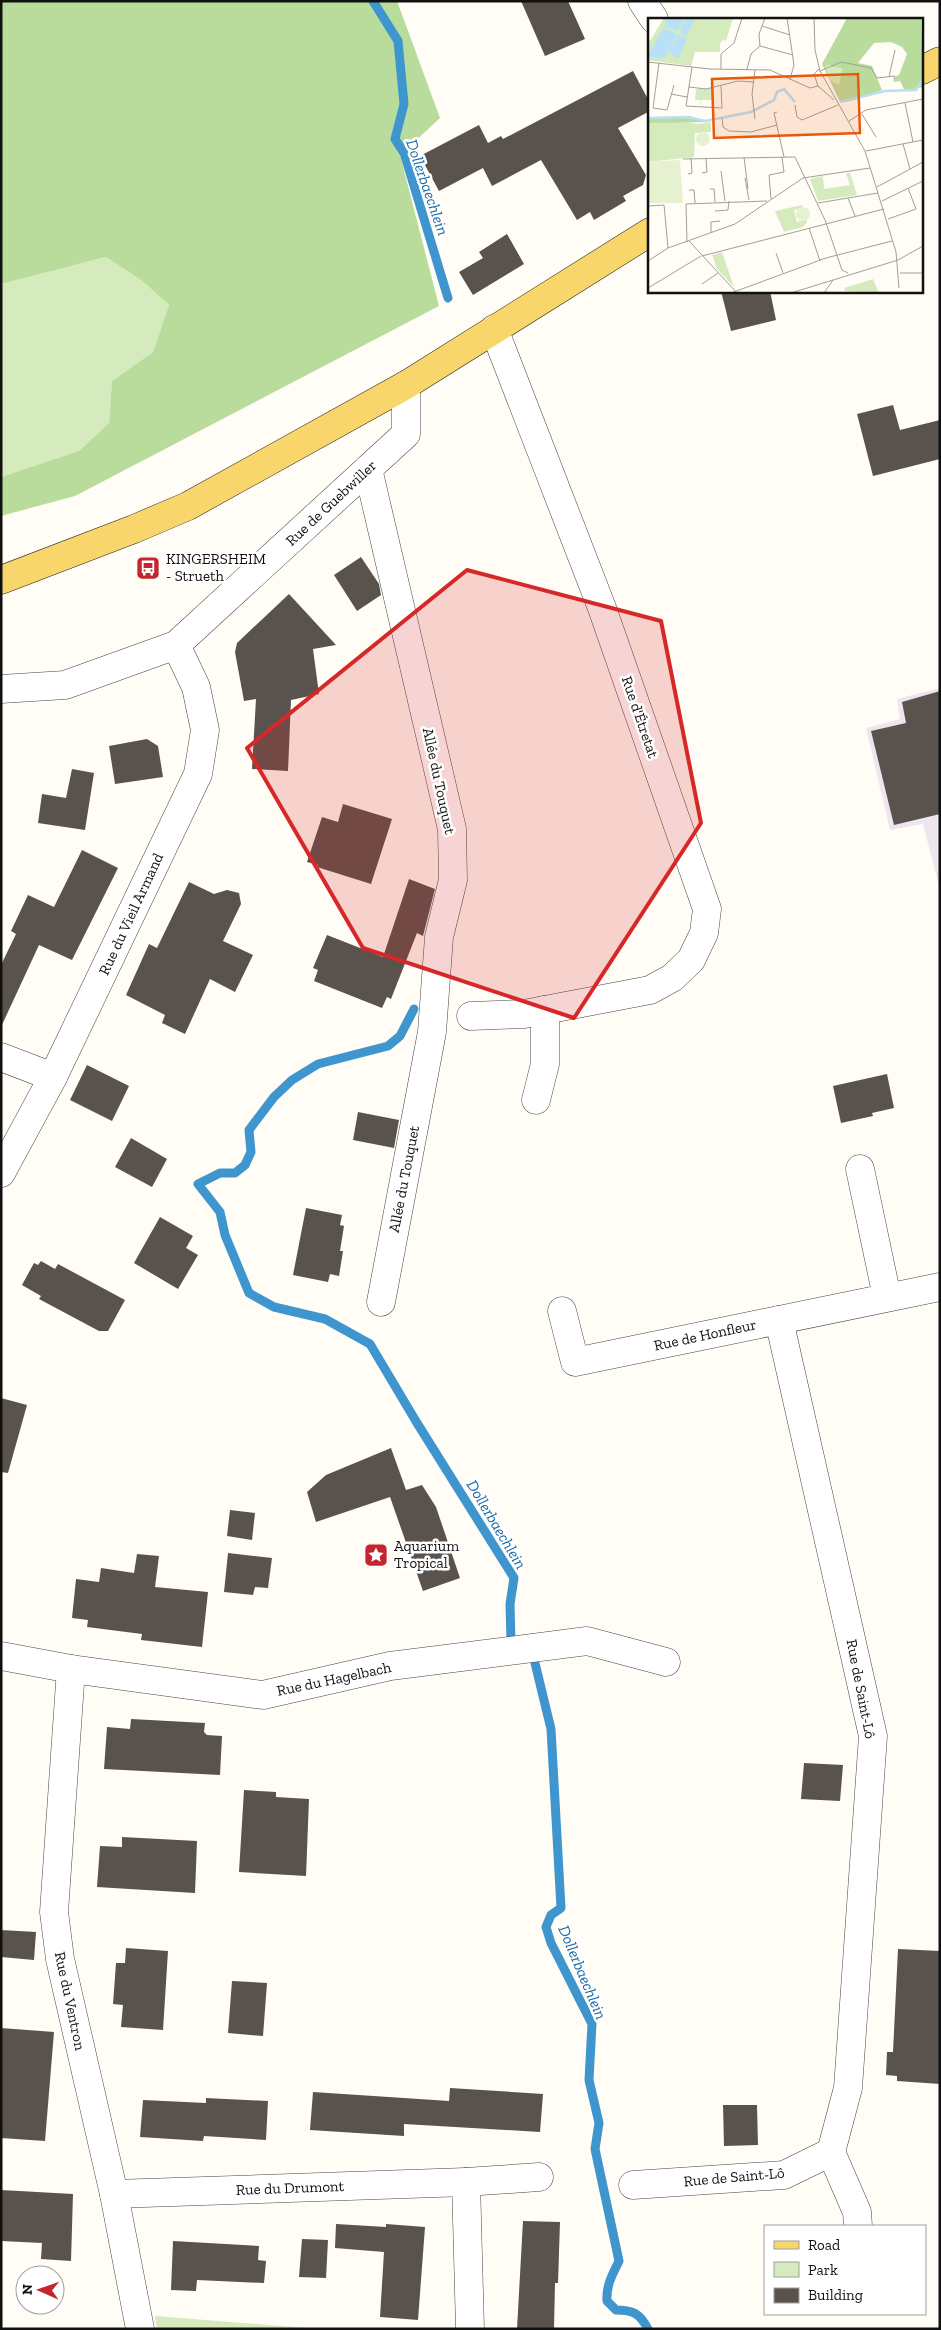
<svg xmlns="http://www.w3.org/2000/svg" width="941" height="2330" font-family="'Zilla Slab',serif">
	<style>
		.industrial { fill: #eee6ef }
		.green { fill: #d5ebbd }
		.forest { fill: #b9dc9c }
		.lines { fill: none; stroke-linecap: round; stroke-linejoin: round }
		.stream { stroke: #3f96cf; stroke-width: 9 }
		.building { fill: #5a524d }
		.minor-casing { stroke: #444; stroke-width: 29 }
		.major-casing { stroke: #222; stroke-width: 29 }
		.minor { stroke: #fff; stroke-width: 28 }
		.major { stroke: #f9d66b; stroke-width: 28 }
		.marked { fill: #d62828; fill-opacity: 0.2; stroke: #d62828; stroke-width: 4; stroke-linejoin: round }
		.labels { text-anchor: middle; stroke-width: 5; stroke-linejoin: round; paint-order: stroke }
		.street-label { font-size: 15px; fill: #111; stroke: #fff }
		.poi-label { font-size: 15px; fill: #111; stroke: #fff; text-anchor: start }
		.water-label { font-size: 16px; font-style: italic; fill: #1768a6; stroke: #fff }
		.inset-river { fill: none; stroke: #b9e0f7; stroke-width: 2.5 }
		.inset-road { fill: none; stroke: #a09f9a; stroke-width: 1 }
		.view { fill: #e8590c; fill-opacity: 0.15; stroke: #e8590c; stroke-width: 2.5 }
		.inset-edge { fill: none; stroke: #111; stroke-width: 2.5 }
	</style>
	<rect width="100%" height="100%" fill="#fffdf5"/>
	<path class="industrial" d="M940,688v202l-17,-66 -33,6 -24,-102 34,-9 -3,-20z"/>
	<g class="green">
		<path d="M106,257l35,23 28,25 -16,47 -41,29 -3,42 -30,28 -78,26v-193z"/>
		<path d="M155,2316l164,13h-162z"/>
	</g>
	<path class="forest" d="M1,1h396l43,117 -40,37 39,151 -364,190 -74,20v-39l78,-26 30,-28 3,-42 41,-29 16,-47 -28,-25 -35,-23 -105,27z"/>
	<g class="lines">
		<g class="stream">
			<path d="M373,1l25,40 6,63 -9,35 9,14 44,145"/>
			<path d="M414,1009l-14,27 -12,10 -70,18 -26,16 -18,17 -25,33 2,22 -6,13 -10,8h-15l-22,11 22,28 5,23 24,58 25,14 51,12 45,25 47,79 97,155 -4,26 1,38 5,4"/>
			<path d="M527,1654l7,5 17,70 10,179 -10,7 -5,12 5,16 41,81 -3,56 10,43 -4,26 24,112c-7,14 -13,25 -12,40l9,9c18,0 24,4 32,19"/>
		</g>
	</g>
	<g class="building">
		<path d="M521,1h47l17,38 -40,17z"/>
		<path d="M633,71l17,32v8l-32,17 28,47 -3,10 -20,11 3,5 -32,19 -4,-8 -13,8 -36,-60 -49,26 -9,-18 -44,23 -19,-35 59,-31 9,18 13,-7 2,3z"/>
		<path d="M507,234l17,30 -51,31 -14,-23 24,-14 -4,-6z"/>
		<path d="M721,291h49l6,29 -45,11z"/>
		<path d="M893,405l7,25 40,-10v39l-67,17 -16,-62z"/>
		<path d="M361,557l18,27 2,11 -24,16 -23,-36z"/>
		<path d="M289,594l47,51 -23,4 6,45 -28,6 -3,71 -36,-2 4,-70 -12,2 -9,-49 2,-9z"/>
		<path d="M940,691v123l-46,11 -23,-94 35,-8 -4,-21z"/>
		<path d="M147,739l11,7 5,31 -48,7 -6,-38z"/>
		<path d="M72,769l22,4 -9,57 -47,-7 4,-29 24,4z"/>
		<path d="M343,804l49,15 -21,65 -54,-17 1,-2 -11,-3 15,-45 16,5z"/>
		<path d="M82,850l36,18 -46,92 -33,-15 -38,82v-62l15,-31 -5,-3 17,-36 26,12z"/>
		<path d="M409,879l26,10 -12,47 -6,-3 -26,66 -4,-2 -5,11 -68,-27 4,-11 -5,-2 14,-33 56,22z"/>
		<path d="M189,882l25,12 13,-4 12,3 2,11 -18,37 30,14 -18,37 -25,-13 -25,55 -23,-11 3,-8 -39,-20 23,-51 8,4z"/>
		<path d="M87,1065l42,21 -17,35 -42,-21z"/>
		<path d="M887,1074l7,34 -22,5 1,3 -32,7 -8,-37z"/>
		<path d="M358,1112l41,8 -5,28 -41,-8z"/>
		<path d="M131,1138l36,21 -15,28 -37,-20z"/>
		<path d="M306,1208l36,7 -2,10 4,1 -4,25h3l-4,25 -9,-2 -2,8 -35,-7z"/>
		<path d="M160,1217l33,19 -7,12 12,7 -20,34 -44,-26z"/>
		<path d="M41,1261l14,8 3,-5 67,36 -17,31h-9l-60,-32 2,-3 -19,-11 12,-22 4,2z"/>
		<path d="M1,1398l26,7 -19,68 -7,-1z"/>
		<path d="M391,1448l15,42 16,-5 14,22 24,71 -37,13 -33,-94 -74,25 -9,-30 19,-17z"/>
		<path d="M230,1510l25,3 -3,27 -25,-4z"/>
		<path d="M228,1553l44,5 -4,30 -13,-1 -2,8 -29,-3z"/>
		<path d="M137,1554l22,2 -4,31 53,5 -6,55 -61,-7 1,-6 -55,-7 1,-7 -16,-2 4,-39 23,3 2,-14 33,5z"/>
		<path d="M131,1719l74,4 -1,9 3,3 15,1 -2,39 -116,-6 3,-42 23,2z"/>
		<path d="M804,1763l39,2 -3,36 -39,-2z"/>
		<path d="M244,1790l32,2v5l33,2 -3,77 -67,-4z"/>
		<path d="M122,1837l75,4 -2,52 -98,-6 3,-41 22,1z"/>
		<path d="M1,1930l35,2 -2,28 -33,-3z"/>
		<path d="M126,1948l42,3 -5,79 -42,-3 2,-22 -10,-1 3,-41h9z"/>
		<path d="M898,1949l42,2v133l-43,-3v-5l-11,-1 1,-23h6z"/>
		<path d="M232,1981l35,2 -4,53 -35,-3z"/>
		<path d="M1,2028l53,4 -9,109 -44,-3z"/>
		<path d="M450,2088l93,6 -3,38 -136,-8v12l-94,-6 3,-38 136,9z"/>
		<path d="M206,2098l62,3 -2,39 -62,-4 -1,5 -63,-4 3,-37 63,3z"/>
		<path d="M723,2105h34l1,40 -34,1z"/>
		<path d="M1,2190l72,4 -2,67 -30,-2 1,-16 -41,-2z"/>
		<path d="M523,2221l37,1 -2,61h-3l-1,46h-37z"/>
		<path d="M336,2224l50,3v-3l39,3 -7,93 -38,-3 4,-65 -49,-4z"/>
		<path d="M302,2239l26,1 -2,38 -27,-1z"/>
		<path d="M173,2241l86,5 -1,14 8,1 -2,22 -67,-3 -1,11 -25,-1z"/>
	</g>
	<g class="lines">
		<g class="minor-casing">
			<g id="minor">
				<path d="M642,1l12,18"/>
				<path d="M368,469l84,360 1,51 -14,57 -7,95 -51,270"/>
				<path d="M1,689l64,-4 111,-40 230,-211v-49"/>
				<path d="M471,1016l53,-2 126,-24 22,-12 19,-18 13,-27 3,-24 -105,-301 -108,-279"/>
				<path d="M1,1057l52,20"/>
				<path d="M536,1100l9,-36v-54"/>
				<path d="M860,1169l27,128"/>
				<path d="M1,1173l52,-96 145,-303 7,-44 -9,-43 -20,-42"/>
				<path d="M562,1311l13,51 365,-75"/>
				<path d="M1,1656l70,13 192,26 127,-29 197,-25 79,21"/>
				<path d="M71,1669l-17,243 6,47 54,235 26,135"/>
				<path d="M831,2152l26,60 1,14"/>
				<path d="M466,2182l73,-5"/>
				<path d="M633,2185l151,-10 47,-23 17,-64 25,-352 -94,-416"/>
				<path d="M114,2194l352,-12 4,147"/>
			</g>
		</g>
		<g class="major-casing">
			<g id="major">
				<path d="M922,70l18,-9"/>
				<path d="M1,580l133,-51 54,-23 218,-121 244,-153"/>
			</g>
		</g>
		<use href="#minor" class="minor"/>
		<use href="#major" class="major"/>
	</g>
	<path class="marked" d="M467,570l194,51 40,202 -127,195 -211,-70 -116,-200z"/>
	<defs>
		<g id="bus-square" transform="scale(1.25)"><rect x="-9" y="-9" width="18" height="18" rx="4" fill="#c4262e" stroke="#fff"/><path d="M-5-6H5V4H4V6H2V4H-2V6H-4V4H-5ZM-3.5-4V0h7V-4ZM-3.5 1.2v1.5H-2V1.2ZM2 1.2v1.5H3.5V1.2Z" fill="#fff"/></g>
		<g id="sight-square" transform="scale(1.25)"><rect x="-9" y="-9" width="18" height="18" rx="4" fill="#c4262e" stroke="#fff"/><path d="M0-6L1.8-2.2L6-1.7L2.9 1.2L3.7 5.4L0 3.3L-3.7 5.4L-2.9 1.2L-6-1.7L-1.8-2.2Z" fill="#fff"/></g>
	</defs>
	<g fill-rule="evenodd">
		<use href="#bus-square" x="148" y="568"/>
		<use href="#sight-square" x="376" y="1555"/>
	</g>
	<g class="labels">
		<g class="street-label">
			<text transform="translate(331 503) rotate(-43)" y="5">Rue de Guebwiller</text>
			<text transform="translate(640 717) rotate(71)" y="5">Rue d'Étretat</text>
			<text transform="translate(439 781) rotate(78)" y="5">Allée du Touquet</text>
			<text transform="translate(131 914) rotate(-65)" y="5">Rue du Vieil Armand</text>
			<text transform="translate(404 1179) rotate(-79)" y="5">Allée du Touquet</text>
			<text transform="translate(705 1335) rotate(-12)" y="5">Rue de Honfleur</text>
			<text transform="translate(334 1679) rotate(-12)" y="5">Rue du Hagelbach</text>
			<text transform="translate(861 1689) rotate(79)" y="5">Rue de Saint-Lô</text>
			<text transform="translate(70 2001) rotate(78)" y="5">Rue du Ventron</text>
			<text transform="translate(734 2177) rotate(-5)" y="5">Rue de Saint-Lô</text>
			<text transform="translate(290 2188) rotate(-2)" y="5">Rue du Drumont</text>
		</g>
		<g class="poi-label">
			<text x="166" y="564">KINGERSHEIM<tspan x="166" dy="17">- Strueth</tspan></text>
			<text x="394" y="1551">Aquarium<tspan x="394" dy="17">Tropical</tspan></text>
		</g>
		<g class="water-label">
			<text transform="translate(428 187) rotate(71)" y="6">Dollerbaechlein</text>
			<text transform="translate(497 1524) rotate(59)" y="6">Dollerbaechlein</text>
			<text transform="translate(583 1972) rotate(67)" y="6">Dollerbaechlein</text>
		</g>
	</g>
	<g transform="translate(648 18)">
		<rect width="275" height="275" fill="#fffdf5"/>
		<path d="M16,0h69l-7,23 -4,-1 -2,4v8h-25l-4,14 -43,-6v-16zM181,45l3,4 10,1 -3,17 -9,-5 -6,-13zM65,70v12h-12l-1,7v-7h-5l1,-11zM23,102l27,4 13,-2v10l-16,1 -1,24 -46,5v-39zM198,155h4l7,22 -39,6 -8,-22 13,-3 1,13 26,-4zM154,187l1,3 -9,2 3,12 10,-3v3l-4,5 -19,5 -9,-21zM74,234l12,35 -17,-18 -5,-14zM225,261l6,14 -34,-2 -1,-3z" fill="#d5ebbd"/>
		<path d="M199,0h74l2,69 -18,4 -5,-10 -6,1 -1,-5 6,-2 8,-21 -5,-7 -11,-5 -17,1 -16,20 14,3 10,24 -31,11 -11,1 -18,-38zM181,46l3,3 10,1 -3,17 -9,-5 -5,-13zM41,100l22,4 -63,1v-4l6,-1z" fill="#b9dc9c" fill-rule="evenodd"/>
		<path d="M48 121a7 7 0 1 1 14 0a7 7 0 1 1-14 0ZM32,142l3,43h-35v-41zM148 196a7 7 0 1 1 14 0a7 7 0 1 1-14 0Z" fill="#e6f2cf"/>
		<path d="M19,0h19l-9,13 -12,-4zM39,0h8l-9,19 -6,-6zM15,10l14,6 -11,22 -4,3 -14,-3zM30,16l9,5 -9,20 -9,-7z" fill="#b9e0f7"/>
		<path class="inset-river" d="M192,84l45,-11 31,-1 7,-11M0,100l41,-1 16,4 46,-9 23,-12 3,-8 7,-3 11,13"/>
		<path class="inset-road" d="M139,0l7,47 -4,14M166,0l1,32 5,21 45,80 31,101 3,36M114,8l28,9M112,28l-1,-12 6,-16M0,44l62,7 60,1 40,18 8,-2M11,45l-6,45 14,2 7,-25M44,49l-6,39 36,2 -1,-22M73,51v-15l13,-11 8,-25M99,51l4,-15 9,-8 33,9M171,51l-5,5 4,12 16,14M172,53l21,-9 30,6 6,10 18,-2M241,59l6,-27M41,69l17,2 32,-8 15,1M23,76l16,3M257,85l8,39M147,87l2,12 5,3 36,-15M129,94l-3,1 10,44M214,96l14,23M74,100l1,9 6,4 22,1 26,-7M107,101l-3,-25 3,-24M201,103l17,-11 57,-11M255,126l7,25M218,133l57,-11M96,139l4,32M35,141l112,-2 30,63 17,50 6,3M73,153l4,30M54,155l5,-1 -1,-14M40,156l4,-1 -1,-15M97,160l4,22M229,169l46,-25M62,171h4l1,13M41,172h5l1,13M200,180l7,18M123,181l-2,-24 15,-3 -2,-15M234,183l41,-20M170,185l60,-10M0,188l16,-1 4,43M67,193l13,-1 1,-9M240,201l28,-10 -8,-21M161,210l11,33M63,215v-11l9,-1M41,223l48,52M39,224l-1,-38 81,-3M128,235l7,20M54,238l182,-47M0,243l20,-13 67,-24 68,-46 67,-10M252,255h23M54,266l16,-11M0,270l53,-32M83,275l95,-35 66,-17M143,275l107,-33 25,-14M176,275l9,-13"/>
		<path class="view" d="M210,56l2,59 -146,5 -2,-59z"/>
		<rect width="275" height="275" class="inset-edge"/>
	</g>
	<rect width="941" height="2330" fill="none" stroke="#111111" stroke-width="5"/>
	<rect x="764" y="2225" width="162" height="90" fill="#ffffff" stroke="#a0a0a0"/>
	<rect x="774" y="2241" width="25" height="8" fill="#f9d66b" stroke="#a0a0a0"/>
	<text x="808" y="2250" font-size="15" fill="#111111">Road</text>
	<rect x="774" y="2262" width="25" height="15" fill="#d5ebbd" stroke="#a0a0a0"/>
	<text x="808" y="2275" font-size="15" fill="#111111">Park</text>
	<rect x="774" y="2288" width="25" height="15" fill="#5a524d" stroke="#a0a0a0"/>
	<text x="808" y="2300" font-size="15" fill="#111111">Building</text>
	<g transform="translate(40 2290) rotate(272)"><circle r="24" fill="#ffffff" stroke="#a0a0a0"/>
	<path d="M0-4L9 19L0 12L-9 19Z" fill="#c4262e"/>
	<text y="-8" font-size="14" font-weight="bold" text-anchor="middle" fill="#111111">N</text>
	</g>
</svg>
